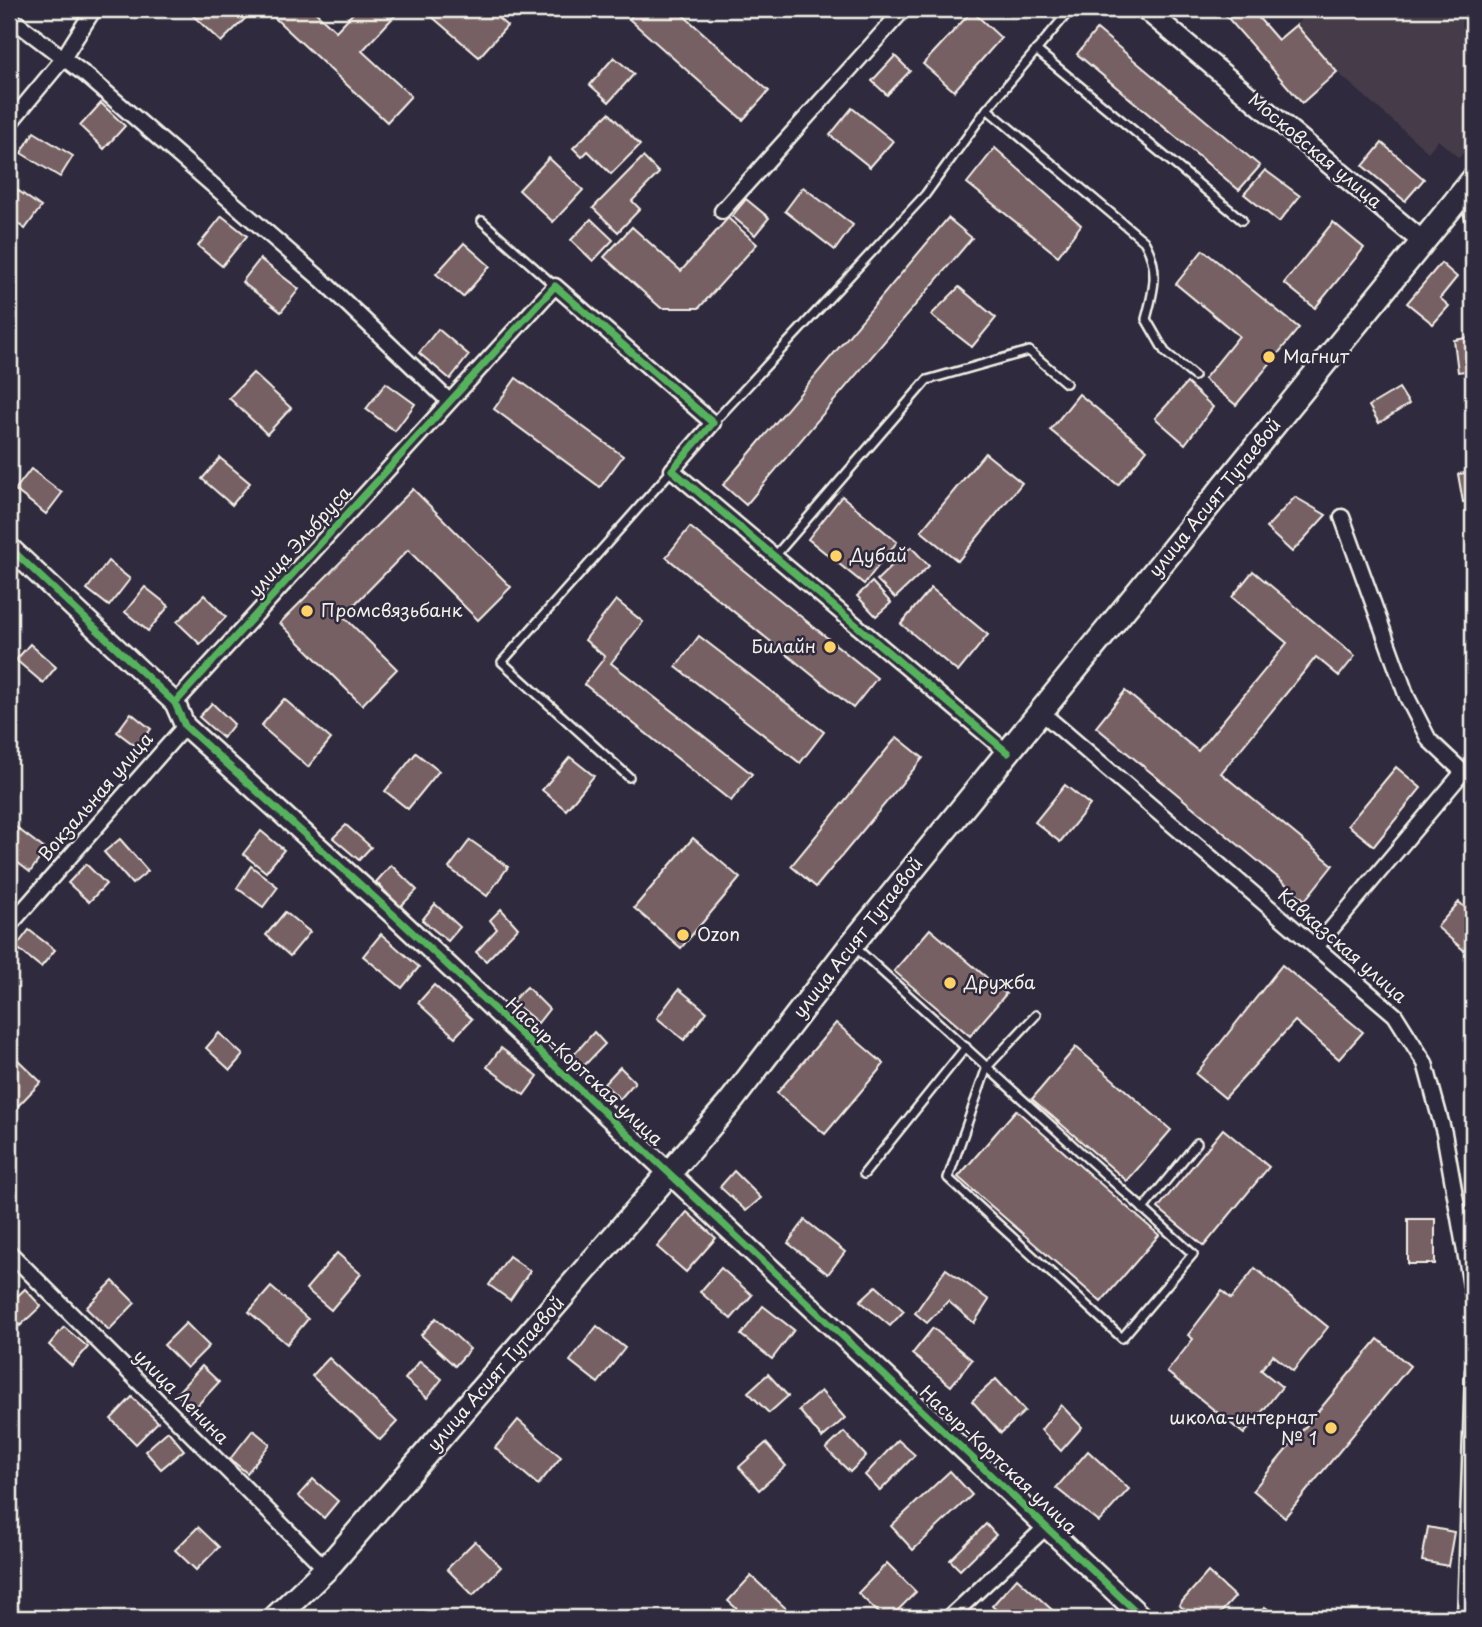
<svg xmlns="http://www.w3.org/2000/svg" width="1482" height="1627" font-family="'Playpen Sans',sans-serif">
	<style>
		.built { fill: #443a49 }
		.building { fill: #766164; stroke: #f4f1e8; stroke-width: 2 }
		.lines { fill: none; stroke-linecap: round; stroke-linejoin: round }
		.lane-casing { stroke: #f4f1e8; stroke-width: 12 }
		.street-casing { stroke: #f4f1e8; stroke-width: 19 }
		.secondary-casing { stroke: #f4f1e8; stroke-width: 24 }
		.primary-casing { stroke: #f4f1e8; stroke-width: 28 }
		.lane { stroke: #2f2a3d; stroke-width: 7 }
		.street { stroke: #2f2a3d; stroke-width: 14 }
		.secondary { stroke: #2f2a3d; stroke-width: 19 }
		.primary { stroke: #2f2a3d; stroke-width: 23 }
		.cycleway-casing { stroke: #2f2a3d; stroke-width: 11 }
		.cycleway { stroke: #56b35d; stroke-width: 7 }
		.poi-dot { fill: #ffd166; stroke: #2f2a3d; stroke-width: 2.5 }
		.labels { text-anchor: middle; stroke-width: 5; stroke-linejoin: round; paint-order: stroke }
		.street-label { font-size: 18px; fill: #f4f1e8; stroke: #2f2a3d }
		.poi-label { font-size: 18px; fill: #f4f1e8; stroke: #2f2a3d; text-anchor: start }
	</style>
	<rect width="100%" height="100%" fill="#2f2a3d"/>
	<filter id="ink" filterUnits="userSpaceOnUse"><feTurbulence type="fractalNoise" baseFrequency=".0143" numOctaves="2"/><feDisplacementMap in="SourceGraphic" scale="14" xChannelSelector="R" yChannelSelector="G"/><feConvolveMatrix kernelMatrix="1 2 1 2 8 2 1 2 1" color-interpolation-filters="sRGB"/></filter>
	<g filter="url(#ink)">
		<path class="built" d="M1313,9h160v133l-14,16 -21,-18 -10,12 -91,-80 -41,-47z"/>
		<g class="building">
			<path d="M186,9h69l-34,33z"/>
			<path d="M265,9h47l24,22 21,-22h44l-39,42 49,45 -24,26z"/>
			<path d="M423,9h65l19,17 -28,31z"/>
			<path d="M638,9h38l93,82 -26,29 -114,-101z"/>
			<path d="M1220,9h31l27,31 18,-15 41,47 -35,31z"/>
			<path d="M972,11l29,27 -47,53 -31,-27z"/>
			<path d="M1097,29l163,137 -21,24 -162,-136z"/>
			<path d="M895,56l15,15 -23,24 -15,-14z"/>
			<path d="M614,57l20,17 -25,28 -19,-17z"/>
			<path d="M101,103l24,23 -21,23 -24,-23z"/>
			<path d="M852,108l41,33 -23,26 -40,-32z"/>
			<path d="M609,113l31,32 -29,29 -23,-23 -6,6 -9,-9z"/>
			<path d="M34,132l39,24 -13,21 -39,-24z"/>
			<path d="M1382,143l42,36 -19,22 -42,-35z"/>
			<path d="M995,148l86,77 -23,31 -91,-73z"/>
			<path d="M643,157l16,16 -27,28 8,8 -22,23 -25,-24z"/>
			<path d="M549,158l34,32 -30,32 -34,-32z"/>
			<path d="M1265,170l35,26 -21,26 -35,-28z"/>
			<path d="M9,184l32,23 -16,22 -16,-12z"/>
			<path d="M803,187l50,38 -18,25 -50,-39z"/>
			<path d="M746,199l23,19 -14,17 -23,-19z"/>
			<path d="M222,216l25,20 -25,30 -24,-20z"/>
			<path d="M728,218l29,26 -58,64h-38l-57,-51 28,-30 49,44z"/>
			<path d="M948,218l24,20 -226,267 -23,-20z"/>
			<path d="M591,219l22,21 -20,21 -22,-21z"/>
			<path d="M1333,222l31,26 -49,60 -31,-25z"/>
			<path d="M464,243l26,23 -27,31 -27,-23z"/>
			<path d="M1203,250l96,78 -63,77 -32,-26 35,-43 -63,-52z"/>
			<path d="M260,259l39,30 -18,23 -39,-30z"/>
			<path d="M1441,263l16,14 -17,21 9,8 -16,18 -26,-21z"/>
			<path d="M959,287l37,31 -24,29 -41,-32z"/>
			<path d="M438,329l31,26 -19,24 -31,-26z"/>
			<path d="M1473,337v33l-15,2 -4,-32z"/>
			<path d="M253,373l38,35 -24,26 -38,-36z"/>
			<path d="M516,378l107,78 -23,31 -106,-78z"/>
			<path d="M386,383l29,21 -20,27 -29,-22z"/>
			<path d="M1187,383l26,24 -28,37 -30,-26z"/>
			<path d="M1399,388l10,16 -30,19 -10,-17z"/>
			<path d="M1079,394l68,56 -29,35 -68,-55z"/>
			<path d="M985,453l37,30 -64,78 -37,-30z"/>
			<path d="M220,458l30,25 -18,22 -30,-26z"/>
			<path d="M31,469l31,24 -16,21 -31,-24z"/>
			<path d="M1473,472v28l-10,2 -5,-28z"/>
			<path d="M413,489l98,98 -33,33 -70,-70 -65,66 54,53 -35,36 -82,-82z"/>
			<path d="M842,496l55,46 -33,42 -56,-45z"/>
			<path d="M1295,497l31,18 -34,37 -26,-24z"/>
			<path d="M690,527l187,151 -24,30 -187,-151z"/>
			<path d="M911,547l18,19 -34,32 -18,-18z"/>
			<path d="M108,561l22,18 -21,27 -22,-17z"/>
			<path d="M1253,571l102,85 -16,20 -23,-19 -95,116 112,92 -28,35 -209,-173 29,-36 73,60 89,-108 -55,-46z"/>
			<path d="M872,582l19,21 -15,13 -19,-20z"/>
			<path d="M145,587l24,19 -21,25 -23,-19z"/>
			<path d="M931,588l57,47 -30,37 -57,-48z"/>
			<path d="M204,595l22,22 -26,27 -23,-22z"/>
			<path d="M616,600l27,22 -32,41 141,111 -21,27 -147,-117 21,-27 -20,-17z"/>
			<path d="M699,636l125,96 -24,31 -124,-96z"/>
			<path d="M30,644l26,23 -13,16 -27,-23z"/>
			<path d="M284,699l47,40 -23,28 -47,-41z"/>
			<path d="M212,703l22,21 -11,14 -24,-21z"/>
			<path d="M131,713l20,16 -14,18 -20,-15z"/>
			<path d="M897,737l26,21 -107,129 -25,-21z"/>
			<path d="M416,753l23,18 -31,38 -23,-18z"/>
			<path d="M570,757l24,19 -28,34 -24,-20z"/>
			<path d="M1396,767l25,21 -47,58 -26,-21z"/>
			<path d="M1065,785l25,20 -30,37 -25,-20z"/>
			<path d="M9,822l37,28 -16,22 -21,-16z"/>
			<path d="M346,825l25,22 -12,13 -26,-22z"/>
			<path d="M261,831l23,19 -18,22 -23,-18z"/>
			<path d="M693,838l47,40 -59,70 -47,-40z"/>
			<path d="M120,839l28,32 -16,13 -28,-32z"/>
			<path d="M470,840l38,27 -21,29 -38,-28z"/>
			<path d="M86,864l20,20 -17,18 -21,-19z"/>
			<path d="M391,865l26,25 -17,17 -24,-25z"/>
			<path d="M251,866l27,21 -15,20 -26,-19z"/>
			<path d="M1459,902l14,13v30l-6,8 -30,-26z"/>
			<path d="M435,904l25,23 -12,14 -26,-21z"/>
			<path d="M501,909l17,19 -32,33 -10,-9 21,-23 -7,-9z"/>
			<path d="M285,912l25,20 -20,24 -24,-21z"/>
			<path d="M930,929l76,65 -36,42 -76,-65z"/>
			<path d="M29,930l26,20 -14,17 -25,-20z"/>
			<path d="M381,934l38,33 -17,21 -39,-32z"/>
			<path d="M1282,965l81,67 -24,27 -44,-38 -70,77 -29,-24z"/>
			<path d="M434,985l38,34 -17,18 -37,-34z"/>
			<path d="M527,987l22,22 -11,14 -26,-22z"/>
			<path d="M679,989l28,23 -23,28 -27,-22z"/>
			<path d="M836,1023l48,41 -59,70 -48,-41z"/>
			<path d="M594,1032l11,12 -24,25 -12,-9z"/>
			<path d="M219,1033l24,22 -13,15 -24,-22z"/>
			<path d="M1076,1047l95,83 -44,51 -95,-82z"/>
			<path d="M501,1048l37,28 -14,19 -37,-28z"/>
			<path d="M17,1059l24,23 -25,26 -7,-7v-32z"/>
			<path d="M620,1067l15,15 -15,17 -16,-15z"/>
			<path d="M1016,1110l143,125 -58,67 -143,-125z"/>
			<path d="M1223,1129l46,38 -65,79 -46,-38z"/>
			<path d="M734,1171l27,27 -15,13 -26,-24z"/>
			<path d="M687,1212l29,26 -30,34 -29,-25z"/>
			<rect x="1408" y="1219" width="27" height="45"/>
			<path d="M805,1220l40,32 -17,22 -40,-31z"/>
			<path d="M337,1253l24,21 -30,36 -25,-21z"/>
			<path d="M509,1256l21,15 -20,29 -21,-15z"/>
			<path d="M721,1268l31,27 -21,24 -31,-27z"/>
			<path d="M1255,1268l73,59 -35,44 -20,-16 -12,15 21,17 -38,47 -77,-62 26,-33 -5,-4 34,-44 9,8z"/>
			<path d="M946,1269l43,31 -15,23 -26,-22 -21,22 -12,-10z"/>
			<path d="M113,1281l22,22 -26,27 -23,-22z"/>
			<path d="M876,1286l28,25 -14,15 -30,-25z"/>
			<path d="M271,1287l37,32 -21,25 -38,-32z"/>
			<path d="M25,1289l16,17 -21,20 -11,-13v-9z"/>
			<path d="M763,1306l31,24 -22,29 -31,-24z"/>
			<path d="M436,1318l34,31 -15,17 -34,-31z"/>
			<path d="M186,1323l23,23 -22,22 -23,-23z"/>
			<path d="M597,1326l28,22 -27,35 -28,-22z"/>
			<path d="M64,1327l24,20 -16,19 -23,-21z"/>
			<path d="M933,1328l39,32 -21,26 -39,-32z"/>
			<path d="M1378,1339l32,27 -125,151 -32,-27z"/>
			<path d="M329,1358l68,64 -17,18 -68,-64z"/>
			<path d="M420,1361l22,18 -15,19 -22,-19z"/>
			<path d="M202,1366l17,16 -26,28 -17,-16z"/>
			<path d="M768,1374l20,22 -19,17 -21,-21z"/>
			<path d="M996,1379l29,32 -24,22 -29,-32z"/>
			<path d="M821,1391l24,27 -23,20 -23,-28z"/>
			<path d="M132,1397l26,25 -22,22 -25,-25z"/>
			<path d="M1061,1405l21,22 -21,24 -20,-21z"/>
			<path d="M518,1420l43,37 -23,28 -43,-37z"/>
			<path d="M253,1430l17,14 -23,29 -17,-14z"/>
			<path d="M168,1431l16,19 -23,19 -16,-18z"/>
			<path d="M844,1432l22,24 -16,16 -24,-23z"/>
			<path d="M898,1440l17,15 -35,36 -15,-16z"/>
			<path d="M766,1443l20,23 -27,24 -20,-23z"/>
			<path d="M1088,1451l41,38 -30,33 -43,-34z"/>
			<path d="M950,1471l22,24 -59,55 -22,-24z"/>
			<path d="M313,1479l25,22 -14,17 -26,-22z"/>
			<path d="M986,1524l10,11 -36,35 -10,-10z"/>
			<path d="M198,1527l21,20 -23,23 -21,-20z"/>
			<path d="M1428,1527l26,5 -6,34 -26,-5z"/>
			<path d="M475,1541l26,26 -28,28 -26,-26z"/>
			<path d="M887,1563l29,29 -26,26h-6l-26,-25z"/>
			<path d="M1208,1572l27,25 -19,21h-22l-15,-13z"/>
			<path d="M751,1576l39,36 -5,6h-38l-19,-17z"/>
			<path d="M1017,1578l44,40h-56l-13,-12z"/>
			<path d="M1265,1607l16,11h-24z"/>
		</g>
		<g class="lines">
			<g class="lane-casing">
				<g id="lane">
					<path d="M1036,50l206,170"/>
					<path d="M987,109l157,132c16,27 10,49 2,78l19,33 29,24"/>
					<path d="M482,221l73,65"/>
					<path d="M713,423l212,-228 62,-86 84,-100"/>
					<path d="M775,556l152,-176 102,-29 37,32"/>
					<path d="M629,777l-127,-115 170,-192"/>
					<path d="M855,947c112,102 225,205 338,307l-71,84 -174,-160 39,-111 49,-52"/>
					<path d="M864,1174l102,-127"/>
					<path d="M1143,1209l54,-66"/>
				</g>
			</g>
			<g class="street-casing">
				<g id="street">
					<path d="M9,17l78,59 236,205 126,120"/>
					<path d="M9,124l53,-64 32,-51"/>
					<path d="M1466,188l7,29"/>
					<path d="M722,211l182,-202"/>
					<path d="M1342,517l65,180 22,43 34,32"/>
					<path d="M175,703l380,-417 158,137 -41,47 336,283"/>
					<path d="M1041,712l354,303 30,48 19,70 29,164"/>
					<path d="M9,926l176,-200"/>
					<path d="M1316,947l147,-175 10,-2"/>
					<path d="M9,1252l317,317"/>
					<path d="M949,1618l97,-91"/>
					<path d="M1465,1618l8,-247"/>
				</g>
			</g>
			<g class="secondary-casing">
				<g id="secondary">
					<path d="M1145,9l278,233"/>
					<path d="M9,547l166,156 10,23 210,190 748,702"/>
				</g>
			</g>
			<g class="primary-casing">
				<path id="primary" d="M275,1618l51,-49 403,-465 123,-160 621,-764"/>
			</g>
			<use href="#lane" class="lane"/>
			<use href="#street" class="street"/>
			<use href="#secondary" class="secondary"/>
			<use href="#primary" class="primary"/>
			<g class="cycleway-casing">
				<g id="cycleway">
					<path d="M9,547l166,156 10,23 210,190 748,702"/>
					<path d="M175,703l380,-417 158,137 -41,47 336,283"/>
				</g>
			</g>
			<use href="#cycleway" class="cycleway"/>
		</g>
	</g>
	<g class="poi-dot">
		<circle cx="1269" cy="357" r="7"/>
		<circle cx="836" cy="556" r="7"/>
		<circle cx="307" cy="611" r="7"/>
		<circle cx="830" cy="647" r="7"/>
		<circle cx="683" cy="935" r="7"/>
		<circle cx="950" cy="983" r="7"/>
		<circle cx="1331" cy="1428" r="7"/>
	</g>
	<g class="labels">
		<g class="street-label">
			<text transform="translate(1315 151) rotate(40)" y="6">Московская улица</text>
			<text transform="translate(1215 498) rotate(-51)" y="6">улица Асият Тутаевой</text>
			<text transform="translate(300 542) rotate(-48)" y="6">улица Эльбруса</text>
			<text transform="translate(96 797) rotate(-49)" y="6">Вокзальная улица</text>
			<text transform="translate(858 938) rotate(-52)" y="6">улица Асият Тутаевой</text>
			<text transform="translate(1342 946) rotate(41)" y="6">Кавказская улица</text>
			<text transform="translate(584 1072) rotate(43)" y="6">Насыр-Кортская улица</text>
			<text transform="translate(496 1374) rotate(-49)" y="6">улица Асият Тутаевой</text>
			<text transform="translate(181 1397) rotate(45)" y="6">улица Ленина</text>
			<text transform="translate(998 1460) rotate(43)" y="6">Насыр-Кортская улица</text>
		</g>
		<g class="poi-label">
			<text x="1283" y="363">Магнит</text>
			<text x="850" y="562">Дубай</text>
			<text x="321" y="617">Промсвязьбанк</text>
			<text x="816" y="653" text-anchor="end">Билайн</text>
			<text x="697" y="941">Ozon</text>
			<text x="964" y="989">Дружба</text>
			<text x="1317" y="1424" text-anchor="end">школа-интернат<tspan x="1317" dy="21">№ 1</tspan></text>
		</g>
	</g>
	<rect width="1482" height="1627" fill="none" stroke="#2f2a3d" stroke-width="35"/>
	<rect x="18" y="18" width="1447" height="1592" fill="none" stroke="#f4f1e8" stroke-width="2.5" filter="url(#ink)"/>
</svg>
